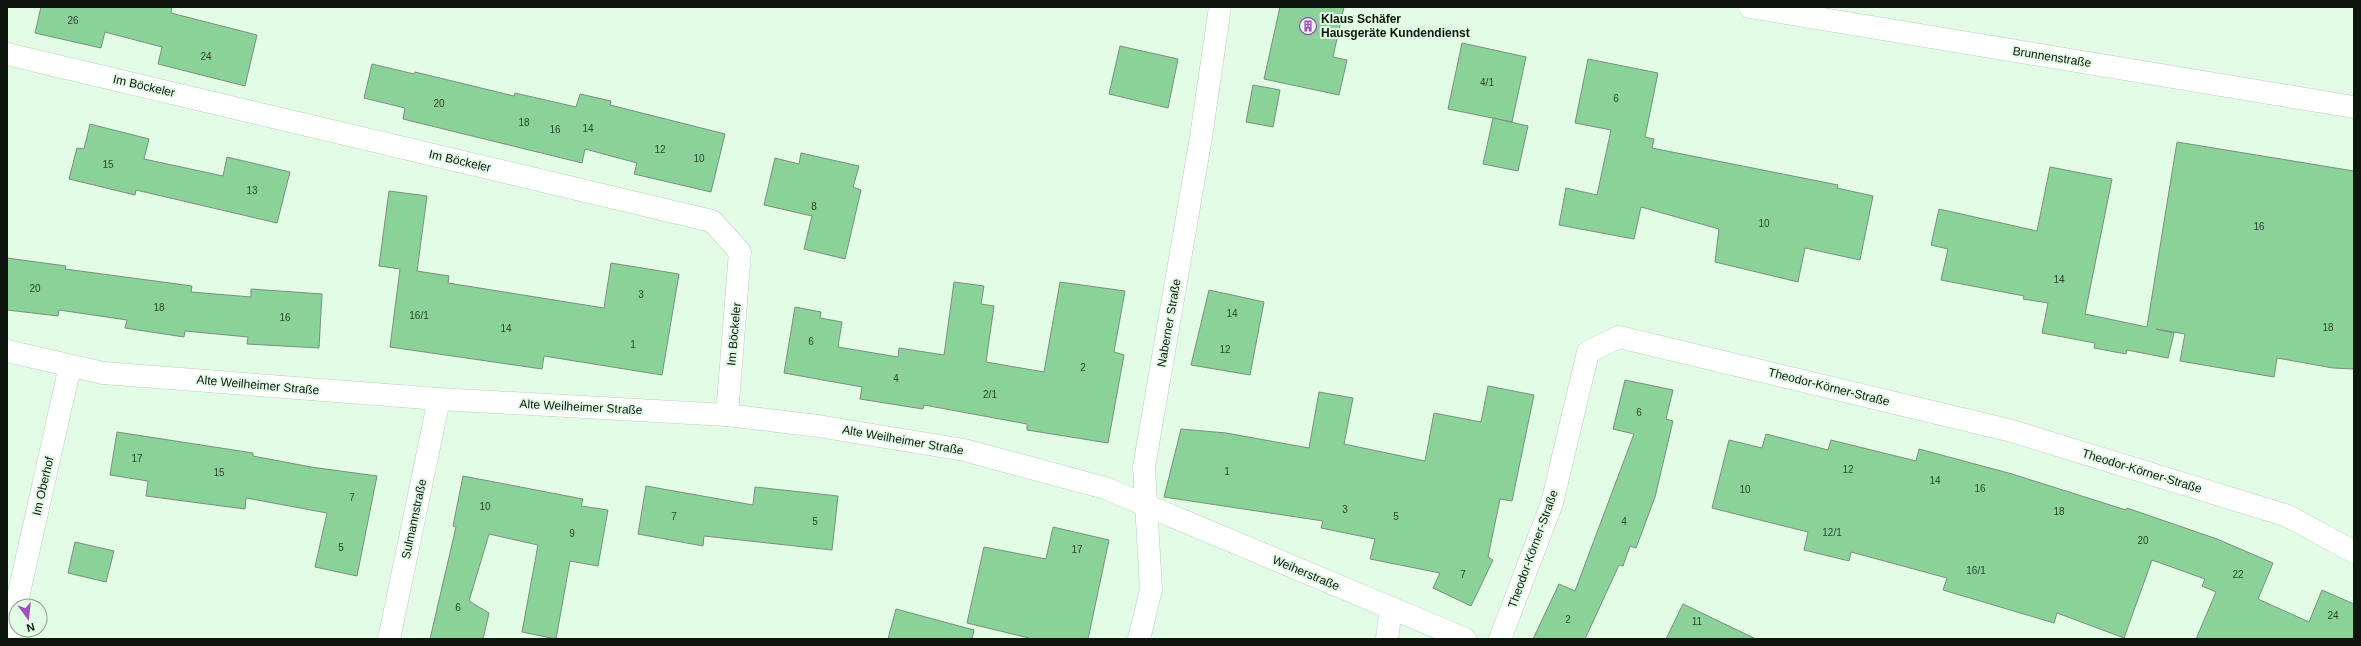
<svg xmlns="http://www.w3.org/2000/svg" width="2361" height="646" font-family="Helvetica,sans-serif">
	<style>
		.building { fill: #8ad298; stroke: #79907d }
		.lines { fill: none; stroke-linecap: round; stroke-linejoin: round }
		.minor-casing { stroke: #b7d0bb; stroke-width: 23 }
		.minor { stroke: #fff; stroke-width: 22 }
		.labels { text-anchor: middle; stroke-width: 4; stroke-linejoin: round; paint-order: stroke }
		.number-label { font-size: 10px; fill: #2c4430 }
		.poi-label { font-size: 12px; font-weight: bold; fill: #0d150e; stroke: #e3fce6; text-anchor: start }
		.street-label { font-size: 12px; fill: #0d150e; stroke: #e3fce6 }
	</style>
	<rect width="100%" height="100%" fill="#e3fce6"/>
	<g class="building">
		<path d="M41,7h131l-1,6 86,22 -12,51 -87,-22 4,-17 -57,-15 -4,16 -66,-15z"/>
		<path d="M1280,7h64l-11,50 14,3 -8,35 -75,-16z"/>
		<path d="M1462,43l64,14 -14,65 -64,-13z"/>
		<path d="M1120,46l58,13 -10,49 -59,-14z"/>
		<path d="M1588,59l70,14 -13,64 9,2 -2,9 186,37 -1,3 36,8 -13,64 -55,-12 -7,34 -83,-20 4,-33 -78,-22 -7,32 -75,-14 7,-37 31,7 14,-65 -36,-7z"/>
		<path d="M372,64l42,10 1,-2 99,24 1,-3 61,14 4,-13 31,7 -1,4 115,29 -14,58 -77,-18 3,-11 -52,-14 -3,14 -179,-44 2,-11 -41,-10z"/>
		<path d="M1253,85l27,5 -7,37 -27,-5z"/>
		<path d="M1493,118l35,8 -10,45 -35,-7z"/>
		<path d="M90,124l59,15 -5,20 79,17 4,-19 63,15 -13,51 -141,-33 -1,5 -66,-16 8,-31 7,1z"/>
		<path d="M2177,142l177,29v198l-21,-1 -56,-10 -3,19 -94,-16 5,-27 -29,-5 18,4 -6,25 -41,-8 -1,4 -32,-6 1,-5 -53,-10 6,-30 -25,-4 1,-3 -83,-16 7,-31 -17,-4 8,-36 98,22 13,-64 62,12 -27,135 62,13z"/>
		<path d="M801,153l58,13 -6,21 8,3 -16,69 -41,-10 8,-33 -48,-11 11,-47 24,6z"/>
		<path d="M389,191l38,5 -10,75 32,5 -1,7 156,25 7,-45 68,11 -17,101 -118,-19 -2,13 -152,-22 10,-78 -21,-3z"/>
		<path d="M7,258l59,8 -1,3 127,17 -1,6 60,5v-8l71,5 -3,54 -72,-4 1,-7 -63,-6 -1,6 -59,-9 2,-8 -68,-10 -1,6 -51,-6z"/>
		<path d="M954,282l30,4 -3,18 13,2 -8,56 58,10 16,-90 65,9 -11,61 10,3 -16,88 -81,-13v-6l-103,-19 -1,4 -63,-10 2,-12 -78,-14 11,-66 26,5 -1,6 22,4 -4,25 60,10 1,-9 45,7z"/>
		<path d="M1209,290l55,12 -14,73 -59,-10z"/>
		<path d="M1625,380l48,10 -7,29 7,2 -18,76 -19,51 -6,-2 -7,20 -4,-1 -34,74h-52l26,-55 16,7 59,-157 -21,-5z"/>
		<path d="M1488,386l46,9 -22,106 -12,-2 -12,58 5,3 -22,46 -38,-18 7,-15 -70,-14 5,-20 -54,-11 2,-7 -159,-24 17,-68 45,4 83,15 10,-56 34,6 -9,46 81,17 9,-48 47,9z"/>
		<path d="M117,432l136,21v3l58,11 66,9 -20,100 -42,-9 12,-54 -81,-15 -1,11 -99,-13 2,-15 -38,-6z"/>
		<path d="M1766,434l62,16 3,-10 85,21 3,-12 93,25 114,36 1,-2 90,31 56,24 -15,36 51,23 13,-32 32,14v35h-158l20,-47 -14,-6 3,-7 -53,-19 -28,78 -67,-25 -3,10 -111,-33 4,-12 -96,-26 -2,9 -45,-11 4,-18 -96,-24 17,-68 33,8z"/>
		<path d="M463,476l120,23 -2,7 27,4 -10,56 -28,-5 -14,78 -34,-7 16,-87 -49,-11 -20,67 20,12 -6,26h-53l26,-112 -3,-1z"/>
		<path d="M646,486l107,19 2,-18 83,9 -6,54 -128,-14 -1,10 -65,-12z"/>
		<path d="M1053,527l56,13 -21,99h-55l-66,-16 17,-76 62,12z"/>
		<path d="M75,542l39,9 -8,31 -38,-9z"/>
		<path d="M1683,604l73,35h-90z"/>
		<path d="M896,609l78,21 -2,9h-84z"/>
	</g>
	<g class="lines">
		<g class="minor-casing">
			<g id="minor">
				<path d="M1750,7l604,100"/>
				<path d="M7,54l705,167 28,31 -13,163"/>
				<path d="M7,351l96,22 336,26 288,16 91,11 146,24 141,38 360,151"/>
				<path d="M16,606l54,-240"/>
				<path d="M9,639l7,-33"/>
				<path d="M389,639l50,-240"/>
				<path d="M1139,639l12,-49 -7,-123 57,-330 19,-130"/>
				<path d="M1387,639l4,-31"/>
				<path d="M1500,639l52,-136 36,-151 31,-15 393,94 276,85 66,36"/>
			</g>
		</g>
		<use href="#minor" class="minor"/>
	</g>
	<defs>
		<g id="building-ring" transform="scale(0.9)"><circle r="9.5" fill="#e3fce6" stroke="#a250c0" stroke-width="1.5"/><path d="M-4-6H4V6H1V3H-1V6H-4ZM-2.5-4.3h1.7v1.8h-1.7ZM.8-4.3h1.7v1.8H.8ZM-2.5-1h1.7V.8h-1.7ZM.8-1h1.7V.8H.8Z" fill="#a250c0"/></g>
	</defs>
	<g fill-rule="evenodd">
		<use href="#building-ring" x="1308" y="26"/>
	</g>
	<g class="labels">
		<g class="number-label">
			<text x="73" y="24">26</text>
			<text x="206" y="60">24</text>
			<text x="1487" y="86">4/1</text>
			<text x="1616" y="102">6</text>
			<text x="439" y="107">20</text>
			<text x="524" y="126">18</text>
			<text x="588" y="132">14</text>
			<text x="555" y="133">16</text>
			<text x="660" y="153">12</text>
			<text x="699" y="162">10</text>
			<text x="108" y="168">15</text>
			<text x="252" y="194">13</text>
			<text x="814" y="210">8</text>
			<text x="1764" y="227">10</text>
			<text x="2259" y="230">16</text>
			<text x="2059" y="283">14</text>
			<text x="35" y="292">20</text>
			<text x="641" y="298">3</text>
			<text x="159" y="311">18</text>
			<text x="1232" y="317">14</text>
			<text x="419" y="319">16/1</text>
			<text x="285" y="321">16</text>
			<text x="2328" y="331">18</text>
			<text x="506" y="332">14</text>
			<text x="811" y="345">6</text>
			<text x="633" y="348">1</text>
			<text x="1225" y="353">12</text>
			<text x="1083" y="371">2</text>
			<text x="896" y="382">4</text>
			<text x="990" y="398">2/1</text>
			<text x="1639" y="416">6</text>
			<text x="137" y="462">17</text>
			<text x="1848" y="473">12</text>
			<text x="1227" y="475">1</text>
			<text x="219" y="476">15</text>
			<text x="1935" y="484">14</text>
			<text x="1980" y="492">16</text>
			<text x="1745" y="493">10</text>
			<text x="352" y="501">7</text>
			<text x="485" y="510">10</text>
			<text x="1345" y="513">3</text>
			<text x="2059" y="515">18</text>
			<text x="674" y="520">7</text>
			<text x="1396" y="520">5</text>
			<text x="815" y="525">5</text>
			<text x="1624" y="525">4</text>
			<text x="1832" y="536">12/1</text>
			<text x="572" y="537">9</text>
			<text x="2143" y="544">20</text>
			<text x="341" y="551">5</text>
			<text x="1077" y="553">17</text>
			<text x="1976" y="574">16/1</text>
			<text x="1463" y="578">7</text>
			<text x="2238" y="578">22</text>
			<text x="458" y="611">6</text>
			<text x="2333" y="619">24</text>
			<text x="1568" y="623">2</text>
			<text x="1697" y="625">11</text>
		</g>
		<g class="poi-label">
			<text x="1321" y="23">Klaus Schäfer<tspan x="1321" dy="14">Hausgeräte Kundendienst</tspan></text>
		</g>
		<g class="street-label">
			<text transform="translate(2052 57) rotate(9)" y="4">Brunnenstraße</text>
			<text transform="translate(144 86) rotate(13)" y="4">Im Böckeler</text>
			<text transform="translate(460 161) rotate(13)" y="4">Im Böckeler</text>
			<text transform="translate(1169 323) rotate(-80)" y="4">Naberner Straße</text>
			<text transform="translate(734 334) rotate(-85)" y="4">Im Böckeler</text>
			<text transform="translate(258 385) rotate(5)" y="4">Alte Weilheimer Straße</text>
			<text transform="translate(1829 387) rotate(14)" y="4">Theodor-Körner-Straße</text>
			<text transform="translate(581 407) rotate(3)" y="4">Alte Weilheimer Straße</text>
			<text transform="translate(903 440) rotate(10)" y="4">Alte Weilheimer Straße</text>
			<text transform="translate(2142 471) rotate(17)" y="4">Theodor-Körner-Straße</text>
			<text transform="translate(43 486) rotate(-77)" y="4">Im Oberhof</text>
			<text transform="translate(414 519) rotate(-78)" y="4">Sulmannstraße</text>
			<text transform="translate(1533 549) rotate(-70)" y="4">Theodor-Körner-Straße</text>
			<text transform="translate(1306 573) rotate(23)" y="4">Weiherstraße</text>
		</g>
	</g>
	<rect width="2361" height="646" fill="none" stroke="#0d150e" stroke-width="16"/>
	<g transform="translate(28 618) rotate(165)"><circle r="19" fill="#e3fce6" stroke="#8da090"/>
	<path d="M0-3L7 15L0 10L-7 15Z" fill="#a250c0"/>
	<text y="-6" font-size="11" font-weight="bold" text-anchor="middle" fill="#0d150e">N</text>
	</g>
</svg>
